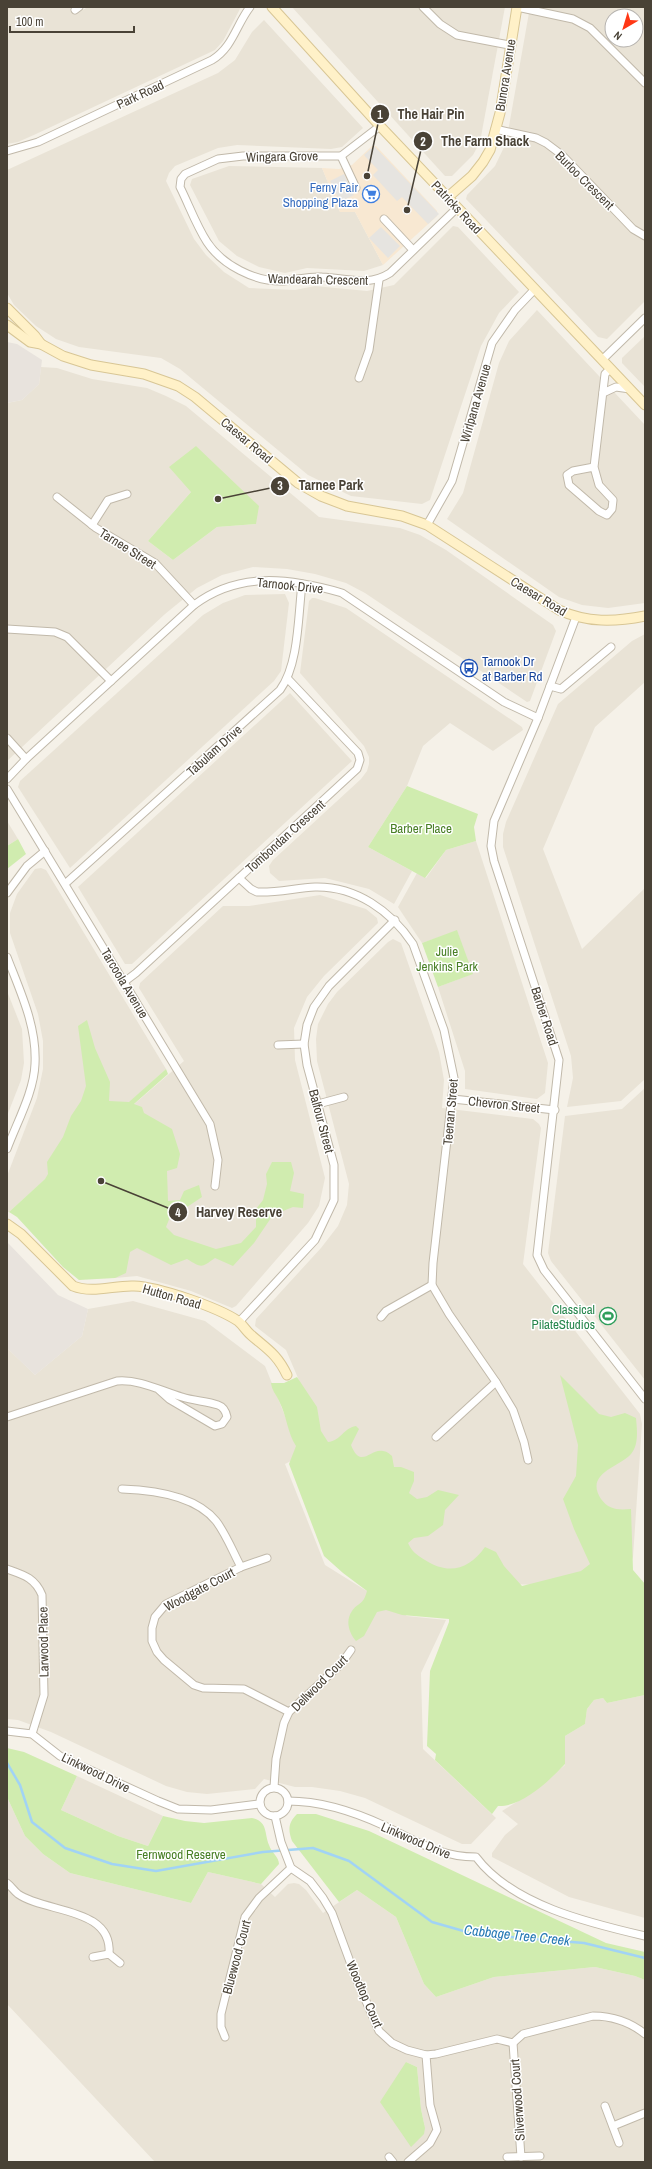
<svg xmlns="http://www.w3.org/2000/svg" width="652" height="2169" font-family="'Archivo Narrow',sans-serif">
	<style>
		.residential { fill: #e9e3d6; fill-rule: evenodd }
		.commercial { fill: #f8e8d2 }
		.industrial { fill: #e8e3dd }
		.green { fill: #d0ecaf }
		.parking { fill: #e6e4e0 }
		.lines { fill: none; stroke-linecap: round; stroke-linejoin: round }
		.stream { stroke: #a1d3f5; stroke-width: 2.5 }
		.street-casing { stroke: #c1b9aa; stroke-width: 9 }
		.secondary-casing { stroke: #d8c695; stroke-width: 11 }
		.street { stroke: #fff; stroke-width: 7 }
		.secondary { stroke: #fff1c8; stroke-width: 9 }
		.labels { text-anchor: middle; stroke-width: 3; stroke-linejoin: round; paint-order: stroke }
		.street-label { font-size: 13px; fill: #494236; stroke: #fff }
		.shop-label { font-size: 13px; fill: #366cbe; stroke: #fff; text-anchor: end }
		.transit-label { font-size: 13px; fill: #164399; stroke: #fff; text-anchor: start }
		.park-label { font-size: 13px; fill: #487f25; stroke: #fff }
		.leisure-label { font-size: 13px; fill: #27864d; stroke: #fff; text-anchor: end }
		.water-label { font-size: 14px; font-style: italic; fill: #2679b4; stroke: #fff }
		.leader { fill: none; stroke: #494236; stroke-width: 1.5 }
		.callout-dot { fill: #494236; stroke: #fff; stroke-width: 1.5 }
		.mark-label { font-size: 12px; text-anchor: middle; font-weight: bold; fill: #fff }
		.callout-label { font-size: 14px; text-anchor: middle; font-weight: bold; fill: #494236; stroke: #fff; stroke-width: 3; stroke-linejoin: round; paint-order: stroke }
	</style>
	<rect width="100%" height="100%" fill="#f5f1e8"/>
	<g class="residential">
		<path d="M7,7h64l4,7 13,-7h153l-18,34 -8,9 -179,84 -18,8 -11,2z"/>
		<path d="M292,7h213l-25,135 -7,13 -21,21h-7z"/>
		<path d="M530,7h115v294l-38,38 -9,-2 -132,-138 1,-4 28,-29 11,-23zM612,16h24v24h-24z"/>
		<path d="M264,20l99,108 -21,19 -11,2 -94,-4 -19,3 -43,18 -6,7 -3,8 28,58 12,16 18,17 25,16 46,2 20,-4 52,5 27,-6 59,-59 5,1 61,65 -20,21 -18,33 -51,154 -8,4 -71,-8 -43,-21 -128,-106 -19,-11 -82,-11 -23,-8 -20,-13 -22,-21 -7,-12v-123l211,-97 17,-13 17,-28z"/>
		<path d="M229,166l93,2 18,44h15l28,53 -19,6 -57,-3 -22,5 -26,-6 -22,-11 -18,-15 -29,-56 2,-6z"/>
		<path d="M537,310l108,115v178l-37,5 -26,-3 -23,-8 -112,-78 16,-26 36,-130 10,-22z"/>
		<path d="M645,336v51l-23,-24v-5z"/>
		<path d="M41,367l16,1 35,11 55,9 19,8 20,10 133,111 81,11 20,7 26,15 107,75 3,6 -26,70 -3,1 -162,-109 -19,-10 -31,-9 -28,-5 -34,-2 -31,8 -25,13 -32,26 -158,147v-358l15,-3 17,-16zM191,492l65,32 -39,3 -44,33 -25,-19z"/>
		<path d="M285,594l4,9 -8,68 -7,10 -204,187 -52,-81 2,-6 183,-166 20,-12 22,-8z"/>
		<path d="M312,598h3l31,10 176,119 1,3 -30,21 -43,-28 -27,23 -16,40 -39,61 44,24 -18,33 -25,-15 -44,-11 -46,3 -9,-8 -1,-7 4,-6 88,-81 6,-8 2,-7v-7l-5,-11 -64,-73 9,-72z"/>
		<path d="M645,634v48l-50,45 -52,122 39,100 63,-61v191l-24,22 -54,6 6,-29 -2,-22 -68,-209v-13l3,-12 52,-118 74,-63z"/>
		<path d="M290,693l62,68 -220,203h-7l-47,-77z"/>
		<path d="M7,821l11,18 -11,7z"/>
		<path d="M476,841l72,222 -3,30 -8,6 -72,-10v-18l-27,-84 34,-13 -15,-43 -35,12 -24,-36 19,-34 9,5 20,-28z"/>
		<path d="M41,868l5,2 120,199 -157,143h-2v-36l30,-78 6,-29v-28l-5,-27 -28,-81v-20l7,-19 18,-25z"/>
		<path d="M320,895l46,14 11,9 1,5 -54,53 -17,21 -13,31 1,32 30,118 -6,28 -11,17 -72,83 -4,2 -41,-17 -54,-15 -22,2 14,-52 3,-120 52,-45 -45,-73 1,-5 83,-77h26z"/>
		<path d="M393,939l8,4 38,109 5,28 -2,28 91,11 6,5 2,4 -18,136 117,150 2,10 -9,133 -3,7 -91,21 -30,-1 -66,-8 -76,-37 -81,-189 -31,-24 1,-7 65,-71 17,-22 9,-21 2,-21 -32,-123 -1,-22 2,-15 10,-20 9,-12 51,-50z"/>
		<path d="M7,991l15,38 2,34 -3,17 -14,36z"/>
		<path d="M645,1088v292l-94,-119 -3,-8 17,-137 57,-7z"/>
		<path d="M133,1301l72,20 60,45 36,90 -16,8 40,101 82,51 39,4 -25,53 2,76 73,69 -25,26h-9l-97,-46 -25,-7 -28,-4h-17l-31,-8 -9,10 -48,5 -20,-2 -21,-6 -115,-54 -33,-12 -11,-1v-371l28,27 47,-39 6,-27z"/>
		<path d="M645,1695v223l-76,-21 -77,-40v-4l13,-18 13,-11 -16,-13 26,-16 37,-30v-29l20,-12 2,-15 7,-9 9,-2 4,5z"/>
		<path d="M77,1776l86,40 -15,30 -30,-10 -57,-26z"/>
		<path d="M7,1797l18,39 18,18 27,19 121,30 17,-31 53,12 14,13 13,-13 6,-1 5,1 7,6 17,23 34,-23 39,27 28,67 12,13 58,-20 101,-10 40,9 10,4v182h-490l-148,-158zM406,2062l11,5 4,42 4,19z"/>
	</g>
	<path class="commercial" d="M372,146h4l61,65v5l-54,49 -28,-53h-15l-18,-44 17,1 13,-4z"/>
	<g class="industrial">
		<path d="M7,342l10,2 25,16 -3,24 -17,16 -15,3z"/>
		<path d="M7,1242l51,53 30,14 -6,27 -47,39 -28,-27z"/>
	</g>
	<g class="green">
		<path d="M196,446l63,60 -3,18 -39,3 -44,33 -25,-19 43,-49 -22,-25z"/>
		<path d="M407,786l71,28 -4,13 2,14 -30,9 -21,28 -57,-31z"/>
		<path d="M18,839l8,15 -19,15v-23z"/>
		<path d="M457,930l16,44 -35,13 -16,-44z"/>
		<path d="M87,1020l8,28 15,34 -1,19 20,1 37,-33 2,5 -34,30 8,3 2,6 28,16 8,25 -3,14 -10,3 1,30 12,-1 4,-9 15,-6 3,12 -15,10 -15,5 -6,15 8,8 42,14 25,-6 15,-16v-18l7,-9 4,-16 -1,-10 6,-12h19l3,11 -4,18 14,3 -1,14 -10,-1 -20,8 -19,28 -21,23 -18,-8c-14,10 -13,10 -28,1l-16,6 -34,-17 -7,4 -4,21 -11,5 -36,2 -16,-13 -46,-50 -8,-5 36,-33 3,-5 -1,-12 16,-25 8,-21 10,-15 5,-15 -8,-60z"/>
		<path d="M560,1375l39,39 12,3 14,-4 11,5c1,11 3,27 -5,36 -11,13 -47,19 -30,45 8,11 17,11 30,10l2,61 12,14v111l-38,8 -4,-5 -9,2 -7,9 -2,15 -20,12v28c-16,17 -43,43 -67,42l-6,8 -57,-54 1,-6 -9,-8 3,-75 19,-49v-3l-47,-4 -16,-5 -9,2 -13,24 -8,5c-7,-8 -11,-20 -4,-30 6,-9 11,-5 15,-20l-24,-18 -19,-17 -35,-92 7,-18c-9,-14 -9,-30 -17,-45 -3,-7 -7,-10 -8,-18h13l13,-6 20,30 4,24 7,11c13,-1 15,-14 28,-16l3,3 -8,16c10,25 19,3 32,6 3,0 7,3 9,5l2,11h7l13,5v9l-5,12 8,6 10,-2 11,-7 21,5 -14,15 -2,15 -15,11 -14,2 -6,5c4,9 9,12 17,17 23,15 44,10 60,-13l11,5 8,14 18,20 59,-15 9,-7 -16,-35 -11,-30 13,-23 2,-31z"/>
		<path d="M7,1748l17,4 53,24 -16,34 57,26 30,10 15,-30 22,5 19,2 48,-5c16,4 12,14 17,27 2,7 10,12 10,19l-18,20 -53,-12 -17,31 -121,-30 -27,-19 -18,-18 -18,-39z"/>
		<path d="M297,1814h19l53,17 237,112 39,9v28l-10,-4 -40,-9 -101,10 -58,20 -12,-13 -28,-67 -39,-27 -18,12 -47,-61c-4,-11 -4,-18 5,-27z"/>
		<path d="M406,2062l11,5 4,42 4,19 -1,6 -13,13 -31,-45z"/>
	</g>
	<g class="parking">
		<path d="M374,146l65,68 -11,10 -26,-27 -5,4 -24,-26 5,-5 -14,-15z"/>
		<path d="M344,174l10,21 -14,7 -10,-21z"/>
		<path d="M381,227l19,19 -12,12 -19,-20z"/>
	</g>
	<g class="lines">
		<path class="stream" d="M7,1763l13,22 12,37 33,26 47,16 44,7 107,-19 50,-4 36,13 83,61 42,12 110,9 61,15"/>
		<g class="street-casing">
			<g id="street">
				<path d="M423,7l17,17 17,11 52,10"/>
				<path d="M517,7l56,12 17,9 55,55"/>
				<path d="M75,10l4,-3"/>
				<path d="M380,126l-39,30h-98l-25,3 -33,15 -4,5 -1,8c9,18 16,38 27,55 15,23 48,40 76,39 13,-1 26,-5 39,-4 25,1 46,10 68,-4l67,-65"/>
				<path d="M495,129l41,9 10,5 16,12 71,74 12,7"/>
				<path d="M7,151l31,-9 174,-82c21,-13 24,-35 38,-53"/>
				<path d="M341,156l15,32"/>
				<path d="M384,219l29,31"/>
				<path d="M602,360l43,-42"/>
				<path d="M359,378l10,-28 10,-70"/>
				<path d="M603,393l13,-6 14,2"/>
				<path d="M594,467l-21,4 -6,4 2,10 30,26 8,4 5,-6 1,-9 -14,-15 -5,-18 11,-93 5,-5"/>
				<path d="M57,497l39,31 59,35 39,42"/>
				<path d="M92,525l16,-25 19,-6"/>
				<path d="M427,525l25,-44 40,-138 23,-33 20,-21"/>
				<path d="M576,617l-38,101 -44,103 -3,25 3,15 65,199 -22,195 7,15 101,129"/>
				<path d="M7,629l48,3 12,5 44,44"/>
				<path d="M550,686l11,3 50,-42"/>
				<path d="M7,738l19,21"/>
				<path d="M7,779l19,-20 168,-154c45,-34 96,-27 148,-12l162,109 34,16"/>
				<path d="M7,789l203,335 8,36 -3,26"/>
				<path d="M239,878l12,11 6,3c19,1 39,-4 58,-5 41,-1 76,24 98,57l31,86 10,48 -21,185 -1,22 17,29 47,68 17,28 11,32 4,18"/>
				<path d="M66,883l214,-193c19,-26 18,-74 22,-106"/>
				<path d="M7,893l20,-27 18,-15"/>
				<path d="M7,957c13,34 30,69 28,107 -1,28 -18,58 -28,85"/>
				<path d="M124,982l12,-9 221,-204 3,-9 -2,-7 -70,-74"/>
				<path d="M278,1045l26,-1"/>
				<path d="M453,1099l102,11"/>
				<path d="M318,1104l26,-7"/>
				<path d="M381,1317l5,-6 46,-26"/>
				<path d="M239,1322l76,-82 19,-40v-35l-27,-100 -3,-21 3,-19 7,-18 15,-21 66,-66"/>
				<path d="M7,1417l110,-36c23,-2 44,10 65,16 12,4 25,4 36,8 6,2 8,7 9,12l-5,7 -7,2 -46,-27 -10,-9"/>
				<path d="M436,1437l60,-55"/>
				<path d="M122,1489c30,1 73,6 94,32 10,13 17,31 25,46"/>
				<path d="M267,1558l-26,9 -75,37 -11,13 -3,11v13l5,11 7,8 30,25 9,3 41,1 45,23"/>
				<path d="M7,1569c17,6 28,9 35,26l2,100 -12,39"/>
				<path d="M7,1731l25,3 28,22 17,8 81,37 20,8 33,1 48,-6"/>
				<path d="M274,1787l2,-28 8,-36 5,-11 52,-48 10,-14"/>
				<circle cx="274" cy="1802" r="14"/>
				<path d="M288,1801c34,0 67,11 97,25 31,15 55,31 91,31 36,48 113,66 169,79"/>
				<path d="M275,1816l6,26 10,26 19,13 13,17 9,15 24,65 23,53 13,12 15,7 19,5 10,-1 61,-15 16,4 10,-9 70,-18c19,0 37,6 52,18"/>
				<path d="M7,1883c4,3 7,8 11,11 27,19 95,13 91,60"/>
				<path d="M93,1957l16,-3 11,9"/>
				<path d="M225,2037l-4,-10v-13l24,-97 14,-19 32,-30"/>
				<path d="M513,2043l8,114"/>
				<path d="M605,2106l14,37"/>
				<path d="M613,2126l32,-13"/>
				<path d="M389,2157l4,5"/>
				<path d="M507,2157l33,-1"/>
				<path d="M408,2162l22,-19 7,-13 -7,-25 -4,-50"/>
			</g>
		</g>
		<g class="secondary-casing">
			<g id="secondary">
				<path d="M272,7l108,119 265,279"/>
				<path d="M448,197l24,-21 11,-14 7,-12 10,-37 17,-106"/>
				<path d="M7,308l28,28 6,8"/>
				<path d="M7,325l23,17 11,2 22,12 28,9 53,9 34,12 17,11 103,86 23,13 26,10 55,10 25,9 132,85c28,13 56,12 86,6"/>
				<path d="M7,1224l14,10 52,52c20,8 41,-1 61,0 25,1 83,21 104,35 5,4 8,10 13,14 16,14 26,19 36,40"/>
			</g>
		</g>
		<use href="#street" class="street"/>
		<use href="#secondary" class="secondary"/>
	</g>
	<defs>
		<g id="supermarket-ring" transform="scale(0.9)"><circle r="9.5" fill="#fff" stroke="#3f7fe0" stroke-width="1.5"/><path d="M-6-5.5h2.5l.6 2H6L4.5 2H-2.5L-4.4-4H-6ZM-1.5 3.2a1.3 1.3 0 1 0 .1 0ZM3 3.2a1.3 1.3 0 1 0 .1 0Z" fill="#3f7fe0"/></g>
		<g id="bus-ring" transform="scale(0.9)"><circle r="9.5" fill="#fff" stroke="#1a4fb4" stroke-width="1.5"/><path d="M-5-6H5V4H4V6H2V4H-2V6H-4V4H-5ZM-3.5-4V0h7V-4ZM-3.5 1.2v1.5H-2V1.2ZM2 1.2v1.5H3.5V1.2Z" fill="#1a4fb4"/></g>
		<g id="stadium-ring" transform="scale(0.9)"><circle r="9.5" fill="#fff" stroke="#2e9e5b" stroke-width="1.5"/><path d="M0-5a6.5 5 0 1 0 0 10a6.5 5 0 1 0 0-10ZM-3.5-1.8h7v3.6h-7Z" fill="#2e9e5b"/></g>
	</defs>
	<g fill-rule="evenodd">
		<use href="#supermarket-ring" x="371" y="194"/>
		<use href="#bus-ring" x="469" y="668"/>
		<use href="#stadium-ring" x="608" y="1316"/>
	</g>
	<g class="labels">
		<g class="street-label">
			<text transform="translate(505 75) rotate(-81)" y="5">Bunora Avenue</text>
			<text transform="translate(140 94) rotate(-25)" y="5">Park Road</text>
			<text transform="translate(282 156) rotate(-1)" y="5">Wingara Grove</text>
			<text transform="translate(585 180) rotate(45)" y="5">Burloo Crescent</text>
			<text transform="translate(457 207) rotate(47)" y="5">Patricks Road</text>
			<text transform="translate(318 279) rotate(1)" y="5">Wandearah Crescent</text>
			<text transform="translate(475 403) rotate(-74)" y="5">Wirlpana Avenue</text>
			<text transform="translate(247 440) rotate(40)" y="5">Caesar Road</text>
			<text transform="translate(128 548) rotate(32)" y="5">Tarnee Street</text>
			<text transform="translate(290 585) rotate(6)" y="5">Tarnook Drive</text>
			<text transform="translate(539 596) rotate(31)" y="5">Caesar Road</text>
			<text transform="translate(214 750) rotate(-42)" y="5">Tabulam Drive</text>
			<text transform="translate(285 836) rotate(-42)" y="5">Tombondan Crescent</text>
			<text transform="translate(125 983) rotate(59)" y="5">Tarcoola Avenue</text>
			<text transform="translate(545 1016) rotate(72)" y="5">Barber Road</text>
			<text transform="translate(504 1104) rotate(6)" y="5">Chevron Street</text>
			<text transform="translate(450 1112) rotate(-85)" y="5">Teenan Street</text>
			<text transform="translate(322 1121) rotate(75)" y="5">Balfour Street</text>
			<text transform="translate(172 1296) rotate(16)" y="5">Hutton Road</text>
			<text transform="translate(199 1589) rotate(-28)" y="5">Woodgate Court</text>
			<text transform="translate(43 1642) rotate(-91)" y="5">Larwood Place</text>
			<text transform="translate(319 1683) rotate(-45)" y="5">Dellwood Court</text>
			<text transform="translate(96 1772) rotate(26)" y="5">Linkwood Drive</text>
			<text transform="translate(416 1840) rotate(23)" y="5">Linkwood Drive</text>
			<text transform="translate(236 1957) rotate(-75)" y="5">Bluewood Court</text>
			<text transform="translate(365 1994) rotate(66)" y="5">Woodtop Court</text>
			<text transform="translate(517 2100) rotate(-94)" y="5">Silverwood Court</text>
		</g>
		<g class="shop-label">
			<text x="358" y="192">Ferny Fair<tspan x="358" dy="15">Shopping Plaza</tspan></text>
		</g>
		<g class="transit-label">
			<text x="482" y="666">Tarnook Dr<tspan x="482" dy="15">at Barber Rd</tspan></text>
		</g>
		<g class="park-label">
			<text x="421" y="833">Barber Place</text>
			<text x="447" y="956">Julie<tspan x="447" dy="15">Jenkins Park</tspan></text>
			<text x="181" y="1859">Fernwood Reserve</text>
		</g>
		<g class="leisure-label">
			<text x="595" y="1314">Classical<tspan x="595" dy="15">PilateStudios</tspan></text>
		</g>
		<g class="water-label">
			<text transform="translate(517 1935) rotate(6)" y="5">Cabbage Tree Creek</text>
		</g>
	</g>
	<path class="leader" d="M367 176L380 114M407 210L423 141M218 499L280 486M101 1181L178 1212"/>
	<g class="callout-dot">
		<circle cx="367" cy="176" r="4"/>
		<circle cx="407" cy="210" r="4"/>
		<circle cx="218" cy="499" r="4"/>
		<circle cx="101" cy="1181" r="4"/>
		<circle cx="380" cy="114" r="10"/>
		<circle cx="423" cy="141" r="10"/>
		<circle cx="280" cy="486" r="10"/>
		<circle cx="178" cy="1212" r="10"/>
	</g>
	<g class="mark-label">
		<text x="380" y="119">1</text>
		<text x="423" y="146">2</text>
		<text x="280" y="490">3</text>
		<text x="178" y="1217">4</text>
	</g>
	<g class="callout-label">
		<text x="431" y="119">The Hair Pin</text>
		<text x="485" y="146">The Farm Shack</text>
		<text x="331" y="490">Tarnee Park</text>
		<text x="239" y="1217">Harvey Reserve</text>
	</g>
	<rect width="652" height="2169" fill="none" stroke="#494236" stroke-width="16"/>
	<g transform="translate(624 28) rotate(218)"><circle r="19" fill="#ffffff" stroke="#b6b3af"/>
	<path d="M0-3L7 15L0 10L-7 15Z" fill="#ff3715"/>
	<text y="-6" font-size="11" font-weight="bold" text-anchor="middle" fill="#494236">N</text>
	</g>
	<path d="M10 26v6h124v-6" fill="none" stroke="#494236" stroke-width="2"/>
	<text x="16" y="26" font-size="12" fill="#494236" stroke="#ffffff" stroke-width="3" paint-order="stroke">100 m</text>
</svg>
